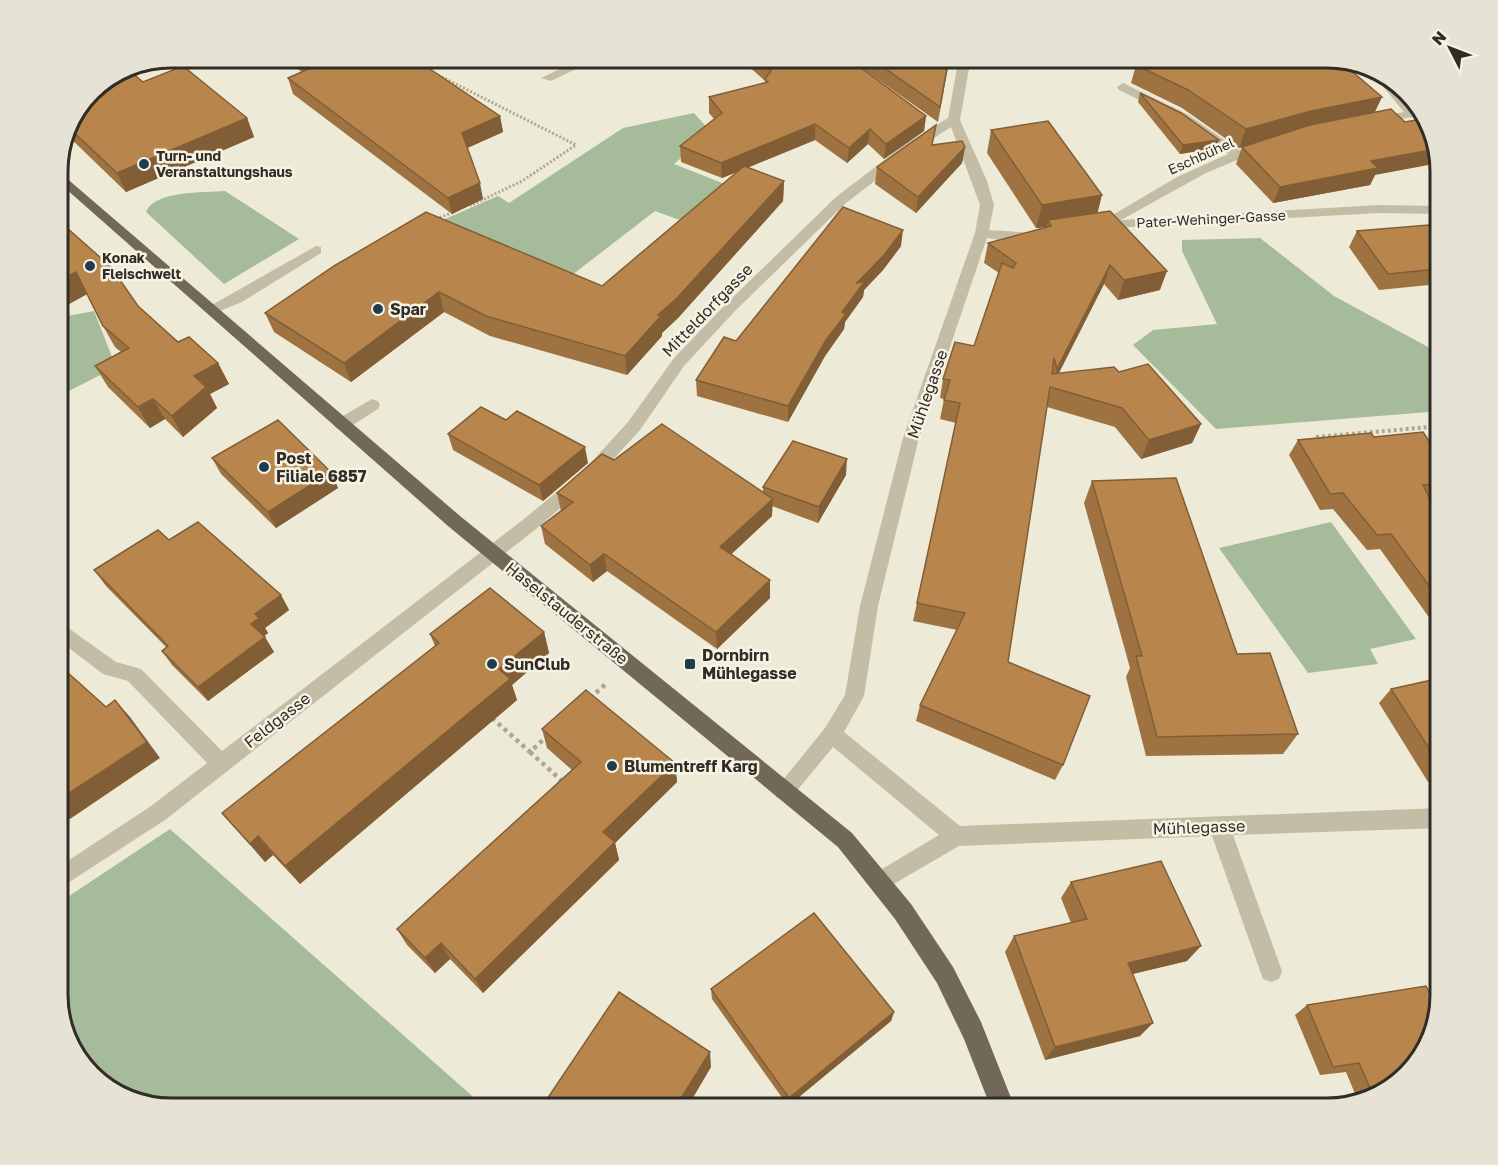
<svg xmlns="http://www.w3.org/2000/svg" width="1498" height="1165" font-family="'Golos Text',sans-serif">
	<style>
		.green { fill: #a6bb9a }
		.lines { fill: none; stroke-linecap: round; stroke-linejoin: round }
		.path-far2 { stroke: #b0a791; stroke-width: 3; stroke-dasharray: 2 2; stroke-linecap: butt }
		.path-far1 { stroke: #b0a791; stroke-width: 4; stroke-dasharray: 3 3; stroke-linecap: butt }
		.path { stroke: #b0a791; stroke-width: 4.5; stroke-dasharray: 4 4; stroke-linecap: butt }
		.minor { fill: #c4bda6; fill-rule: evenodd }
		.major { fill: #726858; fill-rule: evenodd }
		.wall { fill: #9e7341 }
		.shaded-wall { fill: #815e35 }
		.building { fill: #b8864c; stroke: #815e35; stroke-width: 1.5 }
		.poi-dot { fill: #203d4e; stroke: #f6f3e4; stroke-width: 2 }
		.labels { text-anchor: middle; stroke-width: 5; stroke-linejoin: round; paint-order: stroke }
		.far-poi-label { font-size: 14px; font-weight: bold; fill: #312d26; stroke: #f6f3e4; text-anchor: start }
		.far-street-label { font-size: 14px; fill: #312d26; stroke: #f6f3e4 }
		.poi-label { font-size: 16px; font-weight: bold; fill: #312d26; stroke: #f6f3e4; text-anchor: start }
		.street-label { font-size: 16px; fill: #312d26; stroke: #f6f3e4 }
		.rim { fill: none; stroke: #312d26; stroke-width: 3 }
	</style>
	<rect width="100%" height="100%" fill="#eeead8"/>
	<g class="green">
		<path d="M694,113l17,19 -37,32 71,28 -41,37 -49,-18 -83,64 -134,-53 60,-26 11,7 114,-75z"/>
		<path d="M225,191l74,48 -75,45 -78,-72c9,-22 58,-19 79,-21z"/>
		<path d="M1260,238l74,58 107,58v57l-225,18 -83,-84 20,-15 64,-6 -35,-73v-11z"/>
		<path d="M94,311l22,56 -59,30v-79z"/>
		<path d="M1331,522l85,117 -46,10 8,15 -70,9 -89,-125z"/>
		<path d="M170,829l309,273 -4,6h-305l-69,-24 -32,-39 -12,-43v-98z"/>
	</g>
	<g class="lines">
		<g class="path-far2">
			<path d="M438,75l138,70 -54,36 -52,25"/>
			<path d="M436,219l18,-7"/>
		</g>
		<path class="path-far1" d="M1316,437l125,-11"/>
		<g class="path">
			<path d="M590,698l17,-15"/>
			<path d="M492,718l38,34 16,-15"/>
			<path d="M530,752l33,30"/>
		</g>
		<g class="minor">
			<path d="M585,57h16l-50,24 -10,-3z"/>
			<path d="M959,57h12l-11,63 27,61 7,24 -5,25c11,1 46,2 51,6 -12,12 -38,4 -53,2l-68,200 -41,168 -14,90 -20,36 116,94 481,-18v20l-208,7 49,136 -3,8 -8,3 -8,-3 -51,-143 -253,10 -79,46 -8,-3 -3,-7 3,-7 67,-40 -106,-88 -42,51 -7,2 -7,-2 -3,-7 51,-63 20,-33 15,-89 43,-168 72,-205 5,-28 -29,-78 -37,24 -68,52 -111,108 -51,55 -44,64 -41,45 -63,54 -371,291 -108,70v-22l94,-62 56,-43 -79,-82 -25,-7 -46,-35v-19l59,42 25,7 81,82 302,-232 63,-52 41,-45 46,-64 51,-53 111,-108 68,-52 44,-27z"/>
			<path d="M1375,73l14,5 26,32 5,-1 5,6 -53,9v-6l32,-6 -28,-34z"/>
			<path d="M1123,83l64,31 52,36 23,-7 6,4 -62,26 -85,47 258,-15 62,1v8l-62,-1 -285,16v-6l7,-1 76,-45 51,-23 -49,-35 -60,-29 -2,-3z"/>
			<path d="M316,246l5,1v6l-79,49 -32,13 -7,-5z"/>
			<path d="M372,399l6,2 2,4 -2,4 -30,19h-12l-2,-4 2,-4z"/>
		</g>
		<path class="major" d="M57,170l403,346 392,317 59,71 42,63 28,55 34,86h-24l-27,-69 -27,-56 -42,-64 -57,-72 -390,-321 -391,-345z"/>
	</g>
	<g class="wall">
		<path d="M281,57h131l88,59 3,16 -36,16 16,51 -31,15 -159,-120 -5,-16 14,-6z"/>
		<path d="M738,57h108l80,59 -2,15 -40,28 -16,-15 -21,19 -32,-23 -68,28 37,13 -1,20 -105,117 -16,15v3l-35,39 -137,-39 -46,-24 -93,70 -77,-50 -9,-19 69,-47 268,20 135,-114 -15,6 -41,-16 -1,-16 34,-27 -5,-6v-16l56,-14v-2z"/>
		<path d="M846,57h104l-12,65z"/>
		<path d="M1136,65l246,32 -8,15 1,63 -5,10 -97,18 -37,-39 6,-17 14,-4 -17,5 -57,-40 -51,-25z"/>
		<path d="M143,82l104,36 7,19 -128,55 -61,-59 4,-12z"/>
		<path d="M1140,93l76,55 -36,6 -42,-52z"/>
		<path d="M991,130l106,83 63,77 -42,10 -14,-16 -45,89 60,-1 82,52 -9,19 -51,16 -26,-32 -68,-20 -39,255 55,103 -8,15 -139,-59 4,-16 37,-75 -44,-9 43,-198 -16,-4 4,-20 -4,-1 3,-19 31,-33 25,-73 -15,-10 4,-20 59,-16 -11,1 -49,-75z"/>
		<path d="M933,145l32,2 -3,16 -46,50 -41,-29 2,-17z"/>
		<path d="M57,219l81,87 40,36 40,21 11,21 -19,10 7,14 -34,29 -18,-18 -15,9 -42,-41 -13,-21 26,-14 -6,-5 -12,-21 -16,-32 -18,10 -7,-6 -5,2z"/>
		<path d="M1441,224v71l-12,-10 -50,5 -30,-43 8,-16z"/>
		<path d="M901,246l-18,24 -19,20 -1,7 -18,25 -1,7 -19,27 -37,66 -91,-26 -1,-16 40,-39z"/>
		<path d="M506,420l82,43 -45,38 -90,-51 -5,-16z"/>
		<path d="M1374,437l67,22v39l-11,1 11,24v111l-61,-85 -13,1 -34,-41 -13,1 -31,-55 9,-15z"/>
		<path d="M212,458l119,14 7,16 -62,40 -55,-54z"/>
		<path d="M614,460l149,32v-5l83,-12 -28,48 -46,-17v10l-41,38 39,26v18l-53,51 -110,-78 -14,11 -48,-38 -4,-18 20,-15 -4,-18z"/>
		<path d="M1092,481l145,173 61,80 -15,20 -137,2 -20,-79 4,-9 -46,-165z"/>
		<path d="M169,540l112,55 8,15 -24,18 3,5 -4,3 10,16 -66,49 -36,-36 -10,-14 4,-4 -60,-61 -12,-16z"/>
		<path d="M544,632l5,21 -37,32 5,15 -217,184 -27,-29 -8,7 -43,-49 213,-167 -5,-12z"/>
		<path d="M1441,678v101l-13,3 -49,-79 12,-14z"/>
		<path d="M542,729l133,34 2,19 -62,61 4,17 -136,133 -33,-34 -15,14 -28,-28 -10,-16 175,-159 -25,-22z"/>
		<path d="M1071,882l116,79 -55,13 8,62 -95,24 -40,-108 9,-16 57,-13 -10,-25z"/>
		<path d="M1426,986l-49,110 -19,5 -12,-29 -26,3 -25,-60 12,-10z"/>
		<path d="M711,989l183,23 -3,9 -103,85 -76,-107z"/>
	</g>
	<g class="shaded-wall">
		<path d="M1382,97l-9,19 -70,13 -64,19 7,-19 65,-18z"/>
		<path d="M500,116l3,16 -38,17 -3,-16z"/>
		<path d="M926,116l-2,15 -40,28 2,-15z"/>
		<path d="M247,118l7,19 -128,55 -9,-19z"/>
		<path d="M815,124v16l-93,38 -1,-15z"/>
		<path d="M870,129l-2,15 -21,19 2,-15z"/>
		<path d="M1219,140l-3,8 -36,6 3,-9z"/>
		<path d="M965,147l-3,16 -46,50 2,-16z"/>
		<path d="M1436,149l3,14 -64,12 -5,10 -97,18 7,-16 91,-26z"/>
		<path d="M784,181l-1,20 -105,117 -16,15v3l-35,39 -2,-19 33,-41z"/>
		<path d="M480,183l3,16 -31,15 -4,-16z"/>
		<path d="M1102,195l-6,24 -48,1 -1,7 -11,1 6,-23z"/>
		<path d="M903,230l-2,16 -18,24 -19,20 -1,7 -18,25 -1,7 -19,27 -37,66v-16l54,-94 15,-29z"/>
		<path d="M1110,265l-6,19 -53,104 6,-19z"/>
		<path d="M1167,271l-7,19 -42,10 6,-20z"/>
		<path d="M76,272l13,21 -20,11 -12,-22z"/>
		<path d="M57,290l5,8 -5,2z"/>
		<path d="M439,292l5,20 -93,70 -7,-19z"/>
		<path d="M218,363l11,21 -19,10 7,14 -34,29 -11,-21 22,-40z"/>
		<path d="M153,399l12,20 -15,9 -12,-21z"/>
		<path d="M1201,424l-9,19 -51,16 8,-19z"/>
		<path d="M585,447l3,16 -45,38 -4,-16z"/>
		<path d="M847,459l-1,16 -28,48 1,-16z"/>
		<path d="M331,472l7,16 -62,40 -8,-16z"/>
		<path d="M773,499l-1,17 -51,48 -1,-17z"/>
		<path d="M604,554l3,17 -14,11 -3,-17z"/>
		<path d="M770,580v18l-53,51 -1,-17z"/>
		<path d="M281,595l8,15 -24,18 3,5 -8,6 -9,-15 4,-10z"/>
		<path d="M544,632l5,21 -37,32 5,15 -217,184 -15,-18 214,-197z"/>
		<path d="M265,637l9,15 -66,49 -10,-14z"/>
		<path d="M115,700l15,17 30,41 -90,61 -13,-11v-7z"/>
		<path d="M675,763l2,19 -62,61 4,17 -136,133 -8,-14 128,-147z"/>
		<path d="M1441,769v10l-13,3z"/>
		<path d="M258,836l15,19 -8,7 -15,-18z"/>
		<path d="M441,943l9,16 -15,14 -10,-15z"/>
		<path d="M1201,946l-14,15 -71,17 12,-15z"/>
		<path d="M894,1012l-3,9 -103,85 1,-8z"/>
		<path d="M1153,1023l-13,13 -95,24 10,-13z"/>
		<path d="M710,1052l1,15 -24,41h-12z"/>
	</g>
	<g class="building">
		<path d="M299,57h113l88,59 -38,17 18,50 -32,15 -160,-120 25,-11z"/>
		<path d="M755,57h91l80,59 -40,28 -16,-15 -21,19 -34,-24 -94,39 -41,-17 42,-33 -13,-16 59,-15 -3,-3 6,-8z"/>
		<path d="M869,57h80l-9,50z"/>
		<path d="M1144,57h184l13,5 41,35 -71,14 -65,18 -58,-39 -52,-25z"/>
		<path d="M183,66l64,52 -130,55 -50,-47 2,-5 26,-36 36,-13 12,10z"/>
		<path d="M1140,93l41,20 38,27 -36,5z"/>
		<path d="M1391,109l14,13 22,-4 2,3 7,28 -65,12 7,7 -98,19 -38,-40 68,-22z"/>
		<path d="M1048,121l54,74 -60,10 -51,-75z"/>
		<path d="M936,125l-4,20 30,-4 3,6 -47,50 -41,-30z"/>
		<path d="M744,166l40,15 -107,117 -19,17 3,1 -36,40 -139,-40 -47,-24 -95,71 -79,-50 69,-47 92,-54 176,74z"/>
		<path d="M843,207l60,23 -19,25 -27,28 8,-2 -23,31 4,2 -20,26 -38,66 -92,-26 28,-43 12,4z"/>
		<path d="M1110,211l57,60 -43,9 -14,-15 -53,104 -3,-11 -2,16 62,-7 5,5 29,-8 53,60 -52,16 -27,-32 -72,-21 -42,275 82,34 -27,69 -143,-60 45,-92 -48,-10 43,-200 -16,-3 6,-20 -7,-1 12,-37 19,4 28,-83 11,5 3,-5 -28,-20 63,-17 -3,-6z"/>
		<path d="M57,219l54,48 27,39 40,36 11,-5 29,26 -24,13 12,11 -34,29 -19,-17 -15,8 -43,-41 34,-18 -26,-22 -27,-54 -19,10z"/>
		<path d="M1441,224v47l-3,-2 -50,5 -31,-43z"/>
		<path d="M481,407l25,13 11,-9 68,36 -46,38 -91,-51z"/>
		<path d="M278,420l53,52 -63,40 -56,-54z"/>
		<path d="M662,424l111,75 -53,48 50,33 -54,52 -112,-78 -14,11 -49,-39 32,-24 -16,-9 45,-39 12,6z"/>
		<path d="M1423,432l18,27v25l-18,1 18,38v79l-50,-68 -14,1 -34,-42 -13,1 -32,-54 73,-7 3,4z"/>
		<path d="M793,441l54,18 -28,48 -56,-20z"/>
		<path d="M1176,478l61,176 33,-1 28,81 -141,3 -21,-81h6l-50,-175z"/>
		<path d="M198,522l83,73 -26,19 4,4 -8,6 14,13 -67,50 -36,-36 6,-5 -74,-76 64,-40 11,10z"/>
		<path d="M490,588l54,44 -45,37 11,10 -225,187 -27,-30 -8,8 -28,-31 217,-170 -9,-9z"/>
		<path d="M57,663l49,44 9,-7 32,42 -90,59z"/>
		<path d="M1441,678v89l-50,-78z"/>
		<path d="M586,690l89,73 -72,69 12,10 -140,137 -34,-36 -16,15 -28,-29 184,-167 -39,-33z"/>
		<path d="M1161,861l40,85 -73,17 25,60 -98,24 -41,-111 73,-17 -16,-37z"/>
		<path d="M814,913l80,99 -105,86 -78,-109z"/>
		<path d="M1426,986l11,22 -20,56 -40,32 -3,1 -15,-34 -26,4 -26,-62z"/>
		<path d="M619,992l91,60 -35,56h-134z"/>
	</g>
	<g class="poi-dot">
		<circle cx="144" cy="164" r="6"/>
		<circle cx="90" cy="266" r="6"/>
		<circle cx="378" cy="309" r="6"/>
		<circle cx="264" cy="467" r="6"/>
		<circle cx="492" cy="664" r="6"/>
		<rect x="684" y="658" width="12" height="12" rx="3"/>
		<circle cx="612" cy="766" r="6"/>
	</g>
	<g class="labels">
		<g class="far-poi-label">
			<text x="156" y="161">Turn- und<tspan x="156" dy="16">Veranstaltungshaus</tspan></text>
			<text x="102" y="263">Konak<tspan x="102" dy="16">Fleischwelt</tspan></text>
		</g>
		<g class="far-street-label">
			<text transform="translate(1201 156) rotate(-24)" y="5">Eschbühel</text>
			<text transform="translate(1211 219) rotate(-3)" y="5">Pater-Wehinger-Gasse</text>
		</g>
		<g class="poi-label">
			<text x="390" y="315">Spar</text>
			<text x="276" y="464">Post<tspan x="276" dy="18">Filiale 6857</tspan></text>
			<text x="702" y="661">Dornbirn<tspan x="702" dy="18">Mühlegasse</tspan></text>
			<text x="504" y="670">SunClub</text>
			<text x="624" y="772">Blumentreff Karg</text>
		</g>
		<g class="street-label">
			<text transform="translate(707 310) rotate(-46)" y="6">Mitteldorfgasse</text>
			<text transform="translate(927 394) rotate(-71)" y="6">Mühlegasse</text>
			<text transform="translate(567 613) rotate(39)" y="6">Haselstauderstraße</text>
			<text transform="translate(277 720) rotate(-38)" y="6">Feldgasse</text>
			<text transform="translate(1199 827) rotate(-2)" y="6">Mühlegasse</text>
		</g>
	</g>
	<path d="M0 0H1498V1165H0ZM171 68H1327A103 103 0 0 1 1430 171V995A103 103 0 0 1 1327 1098H171A103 103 0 0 1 68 995V171A103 103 0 0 1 171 68Z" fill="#e6e3d5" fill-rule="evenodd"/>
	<path class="rim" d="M171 68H1327A103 103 0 0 1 1430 171V995A103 103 0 0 1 1327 1098H171A103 103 0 0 1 68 995V171A103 103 0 0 1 171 68Z"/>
	<g transform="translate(1450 48) rotate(312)" stroke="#f6f3e4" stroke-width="4.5" paint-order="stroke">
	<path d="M0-4.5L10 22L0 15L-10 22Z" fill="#312d26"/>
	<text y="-9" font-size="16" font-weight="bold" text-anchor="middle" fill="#312d26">N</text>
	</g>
</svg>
